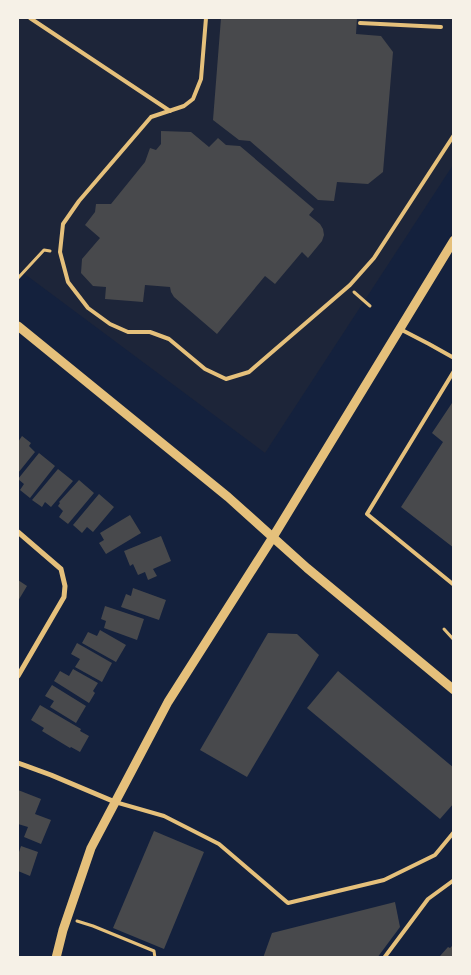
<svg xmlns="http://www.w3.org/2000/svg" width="471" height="975" font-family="Mulish,sans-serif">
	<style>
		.green { fill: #1d2539 }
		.building { fill: #48494c }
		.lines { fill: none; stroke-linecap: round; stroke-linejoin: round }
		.path { stroke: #e5c07b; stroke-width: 3 }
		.service { stroke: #e5c07b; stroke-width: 4 }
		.minor { stroke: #e5c07b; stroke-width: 5 }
		.tertiary { stroke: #e5c07b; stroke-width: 9 }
	</style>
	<rect width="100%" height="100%" fill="#14213d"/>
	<path class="green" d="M18,18h435v147l-188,288 -247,-184z"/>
	<g class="building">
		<path d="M221,18h136l-1,16 25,2 12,16 -10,120 -15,12 -31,-2 -3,19 -16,-1 -68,-59 -11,-1 -26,-20z"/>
		<path d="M161,131l30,1 18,15 9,-9 8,7 14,1 74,63 -5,6 11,9 3,5 1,6 -2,6 -14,17 -6,-6 -27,32 -10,-8 -48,58 -43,-37 -3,-5 -1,-5 -25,-2 -2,17 -38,-3 1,-12 -13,-1 -12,-13 1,-14 18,-21 -15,-13 10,-13 1,-8h15l34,-42 5,-14 6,2 5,-6z"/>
		<path d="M454,400v148l-53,-41 42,-65 -11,-9z"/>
		<path d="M22,436l9,7 -2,3 6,6 -17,21v-31z"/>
		<path d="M39,453l16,13 -25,32 -10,-8 4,-6 -6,-5z"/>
		<path d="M58,469l15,12 -22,26 -6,-5 -3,5 -10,-7z"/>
		<path d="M79,480l15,13 -26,31 -9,-7 4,-6 -5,-5 2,-3 -1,-1z"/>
		<path d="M99,494l15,13 -21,25 -6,-5 -5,6 -9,-8z"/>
		<path d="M130,515l11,18 -35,21 -7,-11 5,-3 -4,-7z"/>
		<path d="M161,536l10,25 -18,8 4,7 -9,4 -3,-8 -7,3 -5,-11 -3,2 -6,-15z"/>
		<path d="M18,580l9,6 -9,15z"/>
		<path d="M133,588l33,12 -7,20 -38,-13 5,-13 5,2z"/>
		<path d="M105,606l39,13 -7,21 -33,-12 2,-7 -5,-2z"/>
		<path d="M100,630l26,15 -10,17 -34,-19 6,-11 9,4z"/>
		<path d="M268,633l29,1 22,21 -72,122 -47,-27z"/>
		<path d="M77,643l35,20 -10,19 -27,-15 5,-8 -9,-5z"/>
		<path d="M73,669l25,14 -5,8 2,2 -6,10 -35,-22 6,-10 9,5z"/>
		<path d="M338,671l116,97v35l-14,16 -133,-111z"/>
		<path d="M52,685l34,21 -10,17 -26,-16 4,-6 -9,-5z"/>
		<path d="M40,705l41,24 -1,2 9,5 -9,16 -9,-5 -1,1 -28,-17 2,-3 -13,-8z"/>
		<path d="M18,790l23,9 -6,15 16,6 -10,24 -17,-7 4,-10 -10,-3z"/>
		<path d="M154,831l50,21 -40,97 -51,-21z"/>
		<path d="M21,846l17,6 -8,24 -12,-5v-16z"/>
		<path d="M395,902l5,25 -23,31h-114l9,-25z"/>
		<path d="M454,944v14h-12l-2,-2 8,-9 2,1z"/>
	</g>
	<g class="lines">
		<g class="path">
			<path d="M18,278l26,-28 6,1"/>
			<path d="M354,292l16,14"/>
			<path d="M444,629l10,11"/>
			<path d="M77,921l16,5 61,25 1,7"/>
		</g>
		<g class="service">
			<path d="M30,18l140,93"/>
			<path d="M206,18l-5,61 -8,20 -9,7 -33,11 -72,84 -16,23 -3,28 8,30 20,26 22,16 18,8h22l19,7 36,30 21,10 23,-7 101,-87 24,-27 80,-123"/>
			<path d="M360,23l81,4"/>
			<path d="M400,329l29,15 25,14"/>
			<path d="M454,371l-87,143 87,71"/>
			<path d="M115,802l49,14 55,28 69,59 96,-23 51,-25 19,-23"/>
			<path d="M384,958l44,-59 26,-19"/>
		</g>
		<g class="minor">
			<path d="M18,532l43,37 4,17 -1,11 -46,79"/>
			<path d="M18,763l33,12 64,27"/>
		</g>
		<g class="tertiary">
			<path d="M18,326l210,171 79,71 147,122"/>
			<path d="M56,958l7,-28 28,-82 77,-146 105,-165 181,-297"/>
		</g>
	</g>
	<rect width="471" height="975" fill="none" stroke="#f6f1e7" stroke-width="38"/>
</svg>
